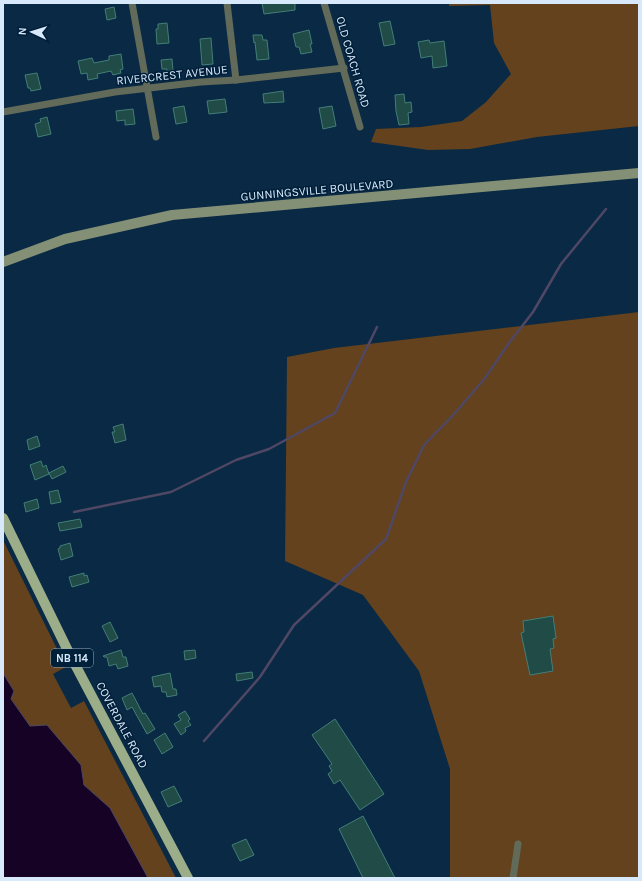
<svg xmlns="http://www.w3.org/2000/svg" width="642" height="881" font-family="Karla,sans-serif">
	<style>
		.green { fill: #63421d }
		.water { fill: #150224; stroke: #4f4764 }
		.lines { fill: none; stroke-linecap: round; stroke-linejoin: round }
		.stream { stroke: #4f4764; stroke-width: 2.5 }
		.building { fill: #204b47; stroke: #437e78 }
		.street { stroke: #626a59; stroke-width: 7 }
		.secondary { stroke: #839075; stroke-width: 10 }
		.primary { stroke: #9cad8a; stroke-width: 10 }
		.labels { text-anchor: middle; stroke-width: 3; stroke-linejoin: round; paint-order: stroke }
		.shield { fill: #001f39; stroke: #96acc1; stroke-width: 1 }
		.shield-label { font-size: 11px; font-weight: bold; fill: #d7e9fb }
		.street-label { font-size: 12px; fill: #d7e9fb; stroke: #001f39 }
	</style>
	<rect width="100%" height="100%" fill="#092944"/>
	<g class="green">
		<path d="M449,3h190v123l-102,11 -67,12 -42,1 -57,-8 5,-13 45,-2 41,-6 24,-19 25,-28 -17,-31 -4,-38 -41,1z"/>
		<path d="M639,312v566h-189v-109l-31,-98 -56,-76 -78,-34 2,-204 47,-9z"/>
		<path d="M3,540l63,127 -13,7 18,34 13,-7 92,177h-28l-38,-70 -26,-23 -3,-20 -51,-39 -19,-27 3,-8 -11,-18z"/>
	</g>
	<path class="water" d="M3,673l11,18 -3,8 19,27 17,-1 34,40 3,20 26,23 38,70h-145z"/>
	<g class="lines">
		<g class="stream">
			<path d="M74,512l97,-20 65,-32 33,-11 66,-36 42,-86"/>
			<path d="M204,741l56,-64 34,-52 92,-86 20,-57 18,-37 32,-33 29,-34 24,-35 24,-31 28,-48 45,-55"/>
		</g>
	</g>
	<g class="building">
		<path d="M262,3h33v7l-31,4z"/>
		<path d="M114,7l2,11 -9,2 -2,-11z"/>
		<path d="M390,21l5,23 -11,2 -5,-23z"/>
		<path d="M167,23l2,20 -12,1 -1,-15h2v-5z"/>
		<path d="M309,30l3,14h-2l2,8 -11,2 -2,-7h-3l-3,-13z"/>
		<path d="M253,35h9l1,5h4l2,19 -12,1 -2,-18 -1,1z"/>
		<path d="M211,38l2,26 -11,1 -2,-26z"/>
		<path d="M429,40l1,3 14,-2 3,25 -14,2 -1,-12 -11,2 -3,-16z"/>
		<path d="M121,54l2,15 -3,1 1,3 -8,2 -2,-4 -14,3 1,4 -10,2 -1,-7 -6,1 -3,-13 14,-3 2,5 15,-3v-4z"/>
		<path d="M172,59l1,12 -6,1v-3h-5l-1,-9z"/>
		<path d="M37,73l4,16 -10,2 -1,-3h-2l-3,-13z"/>
		<path d="M283,91l1,11 -20,1 -1,-9z"/>
		<path d="M404,94l1,9 6,-1 1,10 -4,1 1,11 -10,1 -3,-14 -1,-16z"/>
		<path d="M225,99l2,13 -18,2 -2,-13z"/>
		<path d="M184,106l3,16 -11,2 -3,-16z"/>
		<path d="M332,106l4,20 -13,3 -4,-21z"/>
		<path d="M133,109l2,15 -10,1v-5l-8,1 -1,-10z"/>
		<path d="M47,117l4,17 -13,3 -3,-13 6,-2 -1,-3z"/>
		<path d="M123,424l3,16 -11,3 -3,-11h3l-2,-5z"/>
		<path d="M37,436l3,10 -11,4 -2,-10z"/>
		<path d="M41,461l2,6 3,-2 3,9 -14,6 -5,-15z"/>
		<path d="M63,466l3,6 -14,7 -3,-6z"/>
		<path d="M58,490l3,12 -10,2 -2,-12z"/>
		<path d="M37,499l2,9 -13,4 -2,-9z"/>
		<path d="M80,519l2,8 -22,4 -2,-8z"/>
		<path d="M70,543l3,13 -12,4 -3,-11 2,-1v-2z"/>
		<path d="M84,573v3l3,-1 2,7 -17,5 -3,-10z"/>
		<path d="M553,616l3,22 -3,1 1,9 -4,1 3,22 -23,4 -9,-42 3,-1 -1,-11z"/>
		<path d="M110,622l8,16 -8,4 -8,-16z"/>
		<path d="M121,650l2,7h3l2,9 -10,3 -2,-5 -7,2 -2,-9h-3l-1,-1z"/>
		<path d="M195,650l1,8 -11,2 -1,-9z"/>
		<path d="M252,672l1,6 -16,3 -1,-7z"/>
		<path d="M170,673l3,16h3l1,6 -10,2 -1,-5h-4l-1,-6 -7,1 -2,-10z"/>
		<path d="M132,693l11,21 2,-1 10,16 -8,5 -15,-27 -5,3 -5,-12z"/>
		<path d="M185,711l5,8 -2,2 3,4 -6,3 1,3 -5,4 -7,-11 7,-4 -3,-5z"/>
		<path d="M335,719l49,75 -24,16 -20,-30 -6,4 -6,-10 4,-3 -3,-5 3,-2 -20,-29z"/>
		<path d="M165,733l8,14 -11,7 -8,-14z"/>
		<path d="M174,786l8,15 -14,6 -7,-15z"/>
		<path d="M363,816l32,62h-32l-24,-49z"/>
		<path d="M246,839l8,16 -14,6 -8,-16z"/>
	</g>
	<g class="lines">
		<g class="street">
			<path d="M132,3l24,134"/>
			<path d="M227,3l9,77"/>
			<path d="M324,3l36,124"/>
			<path d="M3,112l112,-20 86,-10 35,-2 108,-12"/>
			<path d="M513,878l5,-34"/>
		</g>
		<path class="secondary" d="M3,262l62,-23 107,-24 467,-42"/>
		<path class="primary" d="M3,518l67,137 118,223"/>
	</g>
	<g class="labels">
		<rect class="shield" x="51" y="649" width="42" height="18" rx="3"/>
		<g class="shield-label">
			<text x="72" y="662">NB 114</text>
		</g>
		<g class="street-label">
			<text transform="translate(353 62) rotate(74)" y="4">OLD COACH ROAD</text>
			<text transform="translate(172 75) rotate(-6)" y="4">RIVERCREST AVENUE</text>
			<text transform="translate(317 190) rotate(-5)" y="4">GUNNINGSVILLE BOULEVARD</text>
			<text transform="translate(122 725) rotate(62)" y="4">COVERDALE ROAD</text>
		</g>
	</g>
	<rect width="642" height="881" fill="none" stroke="#d7e9fb" stroke-width="8"/>
	<g transform="translate(32 32) rotate(274)" stroke="#001f39" stroke-width="3" paint-order="stroke">
	<path d="M0-3L7 15L0 10L-7 15Z" fill="#d7e9fb"/>
	<text y="-6" font-size="11" font-weight="bold" text-anchor="middle" fill="#d7e9fb">N</text>
	</g>
</svg>
